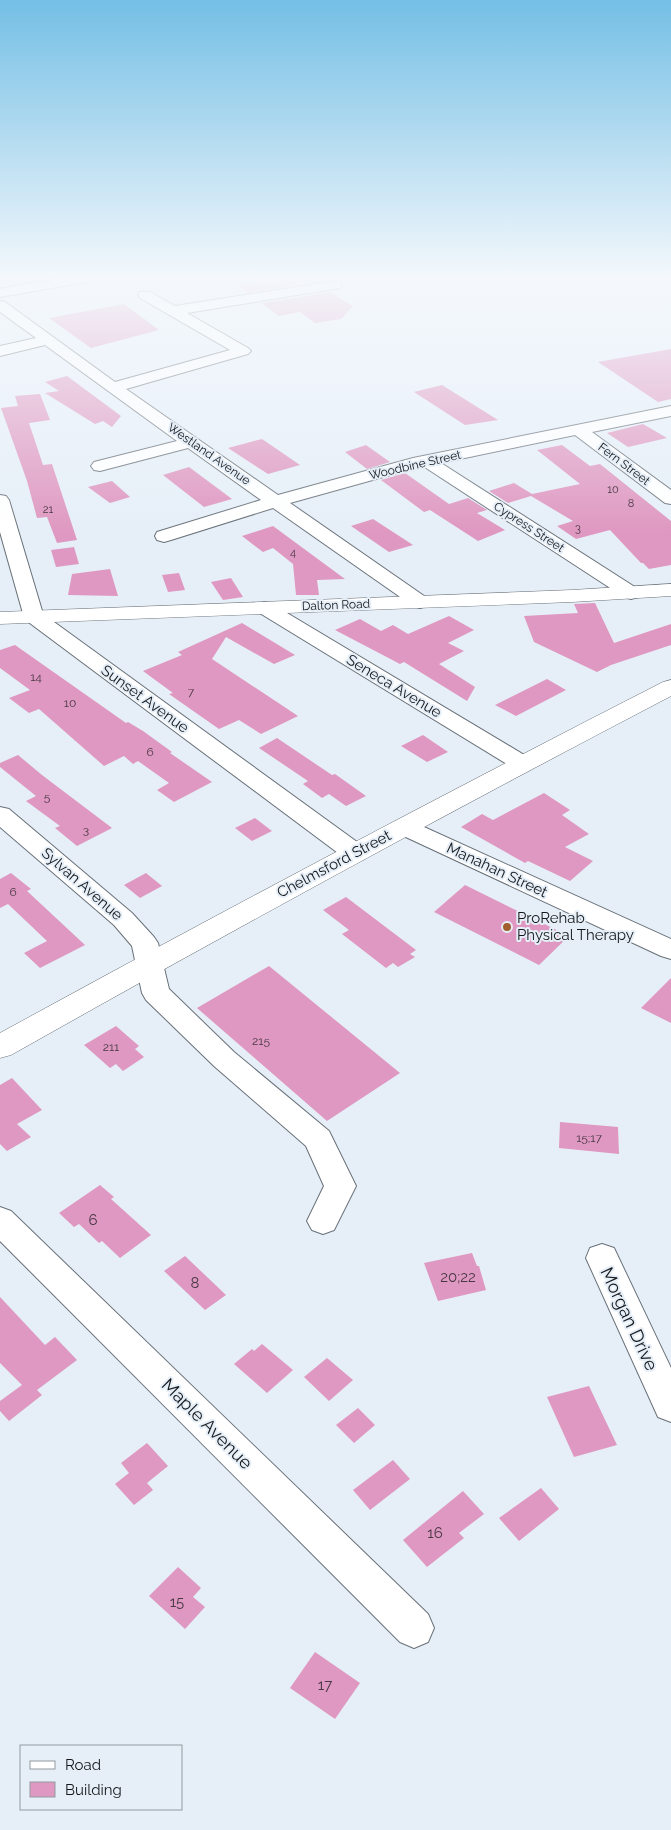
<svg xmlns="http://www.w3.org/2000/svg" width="671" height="1830" font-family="Raleway,sans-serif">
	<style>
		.building { fill: #df98c1 }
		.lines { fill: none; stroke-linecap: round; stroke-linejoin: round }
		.street-casing { stroke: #687078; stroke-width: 2 }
		.secondary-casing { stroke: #687078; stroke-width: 1 }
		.primary-casing { stroke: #687078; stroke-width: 1 }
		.street { fill: #fff; fill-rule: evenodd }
		.secondary { fill: #fff; fill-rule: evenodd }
		.primary { fill: #fff; fill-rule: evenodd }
		.poi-dot { fill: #a15f2d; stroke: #e6eff8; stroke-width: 2 }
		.labels { text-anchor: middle; stroke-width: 4; stroke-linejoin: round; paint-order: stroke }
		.far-number-label { font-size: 11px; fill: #483844 }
		.far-street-label { font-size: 12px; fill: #15181b; stroke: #e6eff8 }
		.number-label { font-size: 12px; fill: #483844 }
		.street-label { font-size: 15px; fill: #15181b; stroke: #e6eff8 }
		.poi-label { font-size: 15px; fill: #15181b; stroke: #e6eff8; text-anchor: start }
		.near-number-label { font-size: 15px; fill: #483844 }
		.near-street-label { font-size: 18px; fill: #15181b; stroke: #e6eff8 }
	</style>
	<rect width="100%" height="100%" fill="#e6eff8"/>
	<g class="building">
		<path d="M280,276h27l8,6 -67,11 -11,-8z"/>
		<path d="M330,292l23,14 -12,13 -26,4 -15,-11 -21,4 -18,-13z"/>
		<path d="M124,304l35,26 -68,18 -42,-30z"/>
		<path d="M671,349v50l-13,3 -60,-40z"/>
		<path d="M67,376l54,40 -9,11 -9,-6 -8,3 -50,-31 14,-2 -14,-9z"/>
		<path d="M442,385l56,35 -33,5 -51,-33z"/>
		<path d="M40,394l10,26 -21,3 14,42 9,-1 25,76 -20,3 -10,-26 -10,1 -10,-37 -26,-73 17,-2 -3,-10z"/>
		<path d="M643,424l24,14 -39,9 -21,-14z"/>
		<path d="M262,439l38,26 -32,9 -40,-26z"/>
		<path d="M366,445l24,17 -23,7 -22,-17z"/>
		<path d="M562,445l28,21 10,-2 71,57v44l-22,4 -6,-6h-2l-31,-33 -34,9 -19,-13 16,-5 -42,-25 -23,7 -19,-12 25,-8 18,11 48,-10 -43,-34z"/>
		<path d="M189,467l43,32 -28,8 -41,-32z"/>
		<path d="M405,473l44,31 19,-6 19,12 -10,3 28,17 -27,11 -48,-31 -6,2 -43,-32z"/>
		<path d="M112,481l18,16 -20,6 -22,-16z"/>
		<path d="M373,519l40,26 -24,7 -38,-26z"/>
		<path d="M273,526l72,53 -28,1 2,15h-23l-3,-31 -20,-16 -10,4 -21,-16z"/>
		<path d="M74,547l5,17 -23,3 -5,-17z"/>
		<path d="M110,569l8,27 -50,-1 4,-21z"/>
		<path d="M179,573l6,17 -17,2 -6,-17z"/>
		<path d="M231,578l12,19 -20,3 -12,-18z"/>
		<path d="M595,603l19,40 57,-19v21l-60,20 -14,7 -63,-30 -10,-26 54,-3 -4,-9z"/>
		<path d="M449,616l25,14 -26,13 16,8 -25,13 36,23 -8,14 -63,-39 -4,2 -65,-34 25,-11 21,12 12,-6 15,9z"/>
		<path d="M242,623l53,32 -21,9 -48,-27 -14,22 86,57 -37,18 -22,-14 -20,9 -50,-35 4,-1 -30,-22 39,-16 -4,-3z"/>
		<path d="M15,645l111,78 2,-1 15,9 29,21 -2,1 42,29 -38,20 -17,-12 12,-7 -31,-22 -5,3 -9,-8 -20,10 -65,-57 -10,4 -20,-15 21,-8 -30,-22v-18z"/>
		<path d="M547,679l19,11 -50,26 -21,-11z"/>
		<path d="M423,735l25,17 -21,10 -26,-16z"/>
		<path d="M277,738l55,37 3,-1 31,22 -20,10 -17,-12 -7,4 -19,-14 5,-3 -49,-33z"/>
		<path d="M18,755l24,20 70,53 -35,18 -22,-18 5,-2 -34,-25 10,-5 -36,-29v-4z"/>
		<path d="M544,793l26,17 -8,5 27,19 -24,13 28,14 -23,20 -42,-20 -3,2 -64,-36 21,-13 11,6z"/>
		<path d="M255,818l17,13 -20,10 -17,-13z"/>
		<path d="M11,873l20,16 -4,2 58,54 -45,23 -16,-15 23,-12 -39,-37 -8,4v-29z"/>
		<path d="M146,873l16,13 -22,12 -16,-13z"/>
		<path d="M465,885l67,33 37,18 -30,29 -105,-53z"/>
		<path d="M346,897l70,53 -6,4 5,3 -17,10 -5,-4 -7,5 -44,-34 7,-4 -26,-20z"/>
		<path d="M269,966l131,107 -73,48 -130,-113z"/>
		<path d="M671,978v45l-30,-15z"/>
		<path d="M116,1026l23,20 -4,3 9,8 -21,14 -7,-7 -6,4 -26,-23z"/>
		<path d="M12,1078l30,32 -25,14 14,13 -24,14 -7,-7v-59z"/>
		<path d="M560,1122l58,5 1,27 -60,-6z"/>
		<path d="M100,1185l14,12 -3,2 40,36 -31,23 -18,-17 -3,2 -20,-19 -5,3 -15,-14z"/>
		<path d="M472,1253l5,13h2l7,24 -48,11 -14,-38z"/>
		<path d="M185,1256l41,39 -21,15 -41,-39z"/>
		<path d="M0,1297l45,48 10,-8 22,23 -40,30 5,5 -33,26 -9,-10v-10l22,-16 -22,-22z"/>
		<path d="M262,1344l31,26 -26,23 -33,-29 18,-15 2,2z"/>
		<path d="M327,1358l26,22 -24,21 -25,-24z"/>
		<path d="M589,1386l28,59 -43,12 -27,-60z"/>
		<path d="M358,1408l17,17 -21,18 -18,-18z"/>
		<path d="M147,1443l21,23 -21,17 6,7 -19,15 -19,-21 14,-11 -8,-10z"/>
		<path d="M393,1460l17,19 -40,31 -17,-20z"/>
		<path d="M541,1488l18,21 -40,32 -20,-23z"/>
		<path d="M463,1491l21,23 -25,19 5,5 -37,29 -24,-27z"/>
		<path d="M178,1567l23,21 -8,9 12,10 -20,22 -36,-33z"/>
		<path d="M315,1652l45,31 -25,36 -45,-31z"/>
	</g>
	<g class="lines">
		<g class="street-casing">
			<g id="street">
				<path d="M72,276h33l-7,4 -98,17v-8z"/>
				<path d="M335,281l7,4 -2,3 -153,25 61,35 3,3 -3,3 -122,35 152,106 135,-37 258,-52v10l-79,16 79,58v14l-6,-1 -90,-68 -134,28 197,126 3,4 -3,4 -7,2 -7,-2 -201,-131 -133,37 137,95 3,4 -3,4 -7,2 -7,-2 -140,-98 -102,32 -7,2 -7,-2 -2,-4 2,-4 104,-32 -73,-52 -88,23 -6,-1 -3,-4 3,-4 83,-21 -132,-96 -45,11v-10l36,-8 -36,-26v-11l5,1 110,80 115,-32 -90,-52 -2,-3 2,-3h10l25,14z"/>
				<path d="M0,495l6,1 3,4 34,114 321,233 4,6 -4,6 -9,2 -9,-2 -319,-238 -3,-4 -24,-85z"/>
				<path d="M265,602l7,2 259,155 4,5 -4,5 -8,2 -8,-2 -257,-157 -3,-4 3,-4z"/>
				<path d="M0,807l9,2 123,104 22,24 4,6 11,46 65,63 95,79 27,55 -22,44 -11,4 -11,-4 -5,-9 17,-35 -18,-40 -92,-80 -68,-66 -4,-7 -10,-47 -18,-21 -114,-98z"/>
				<path d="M404,819l9,3 258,117v20l-10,-3 -266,-124 -3,-5 3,-5z"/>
				<path d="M0,1207l11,4 417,403 6,14 -6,14 -14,6 -14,-6 -400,-401z"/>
				<path d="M602,1244l12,4 57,120v54l-13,-5 -72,-159 4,-10z"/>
			</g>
		</g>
		<g class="secondary-casing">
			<path id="secondary" d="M671,584v12l-99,6 -572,22v-12l572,-22z"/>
		</g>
		<g class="primary-casing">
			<path id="primary" d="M671,680v16c-222,116 -442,236 -660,359l-11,3v-25c219,-120 440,-237 663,-351z"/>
		</g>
		<use href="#street" class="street"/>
		<use href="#secondary" class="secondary"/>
		<use href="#primary" class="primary"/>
	</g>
	<linearGradient id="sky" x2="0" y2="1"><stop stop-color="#74bfe5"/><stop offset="0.52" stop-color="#f4f8fc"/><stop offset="1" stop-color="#f4f8fc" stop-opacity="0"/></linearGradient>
	<rect width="671" height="533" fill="url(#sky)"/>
	<circle class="poi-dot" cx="507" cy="927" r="5"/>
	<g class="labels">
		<g class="far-number-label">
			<text x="613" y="493">10</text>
			<text x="631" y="507">8</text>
			<text x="48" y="513">21</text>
			<text x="578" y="532">3</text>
			<text x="293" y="556">4</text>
		</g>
		<g class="far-street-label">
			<text transform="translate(209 454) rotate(35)" y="4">Westland Avenue</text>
			<text transform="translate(624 464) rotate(37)" y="4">Fern Street</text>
			<text transform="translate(415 465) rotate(-13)" y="4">Woodbine Street</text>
			<text transform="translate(529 527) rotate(33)" y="4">Cypress Street</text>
			<text transform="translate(336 605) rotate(-2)" y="4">Dalton Road</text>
		</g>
		<g class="number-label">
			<text x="36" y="681">14</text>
			<text x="191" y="696">7</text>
			<text x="70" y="707">10</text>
			<text x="150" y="756">6</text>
			<text x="47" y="801">5</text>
			<text x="86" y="834">3</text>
			<text x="13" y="896">6</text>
			<text x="261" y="1045">215</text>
			<text x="111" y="1051">211</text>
			<text x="589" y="1142">15;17</text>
		</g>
		<g class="street-label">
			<text transform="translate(394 686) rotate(31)" y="5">Seneca Avenue</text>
			<text transform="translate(145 699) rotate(36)" y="5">Sunset Avenue</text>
			<text transform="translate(334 864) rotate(-28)" y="5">Chelmsford Street</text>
			<text transform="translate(497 870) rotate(25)" y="5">Manahan Street</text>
			<text transform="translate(82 884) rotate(41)" y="5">Sylvan Avenue</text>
		</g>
		<g class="poi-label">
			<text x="517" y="923">ProRehab<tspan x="517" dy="17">Physical Therapy</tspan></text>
		</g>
		<g class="near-number-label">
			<text x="93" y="1225">6</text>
			<text x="458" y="1282">20;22</text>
			<text x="195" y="1288">8</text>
			<text x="435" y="1538">16</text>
			<text x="177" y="1607">15</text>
			<text x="325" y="1690">17</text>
		</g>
		<g class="near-street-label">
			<text transform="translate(629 1319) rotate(65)" y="6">Morgan Drive</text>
			<text transform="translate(207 1424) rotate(45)" y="6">Maple Avenue</text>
		</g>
	</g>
	<rect x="20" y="1745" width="162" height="65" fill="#e6eff8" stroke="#9299a0"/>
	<rect x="30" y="1761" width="25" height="8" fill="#ffffff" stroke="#9299a0"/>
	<text x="65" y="1770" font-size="15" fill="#15181b">Road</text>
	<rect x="30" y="1782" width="25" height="15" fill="#df98c1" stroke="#9299a0"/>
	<text x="65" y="1795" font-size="15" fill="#15181b">Building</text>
</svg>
